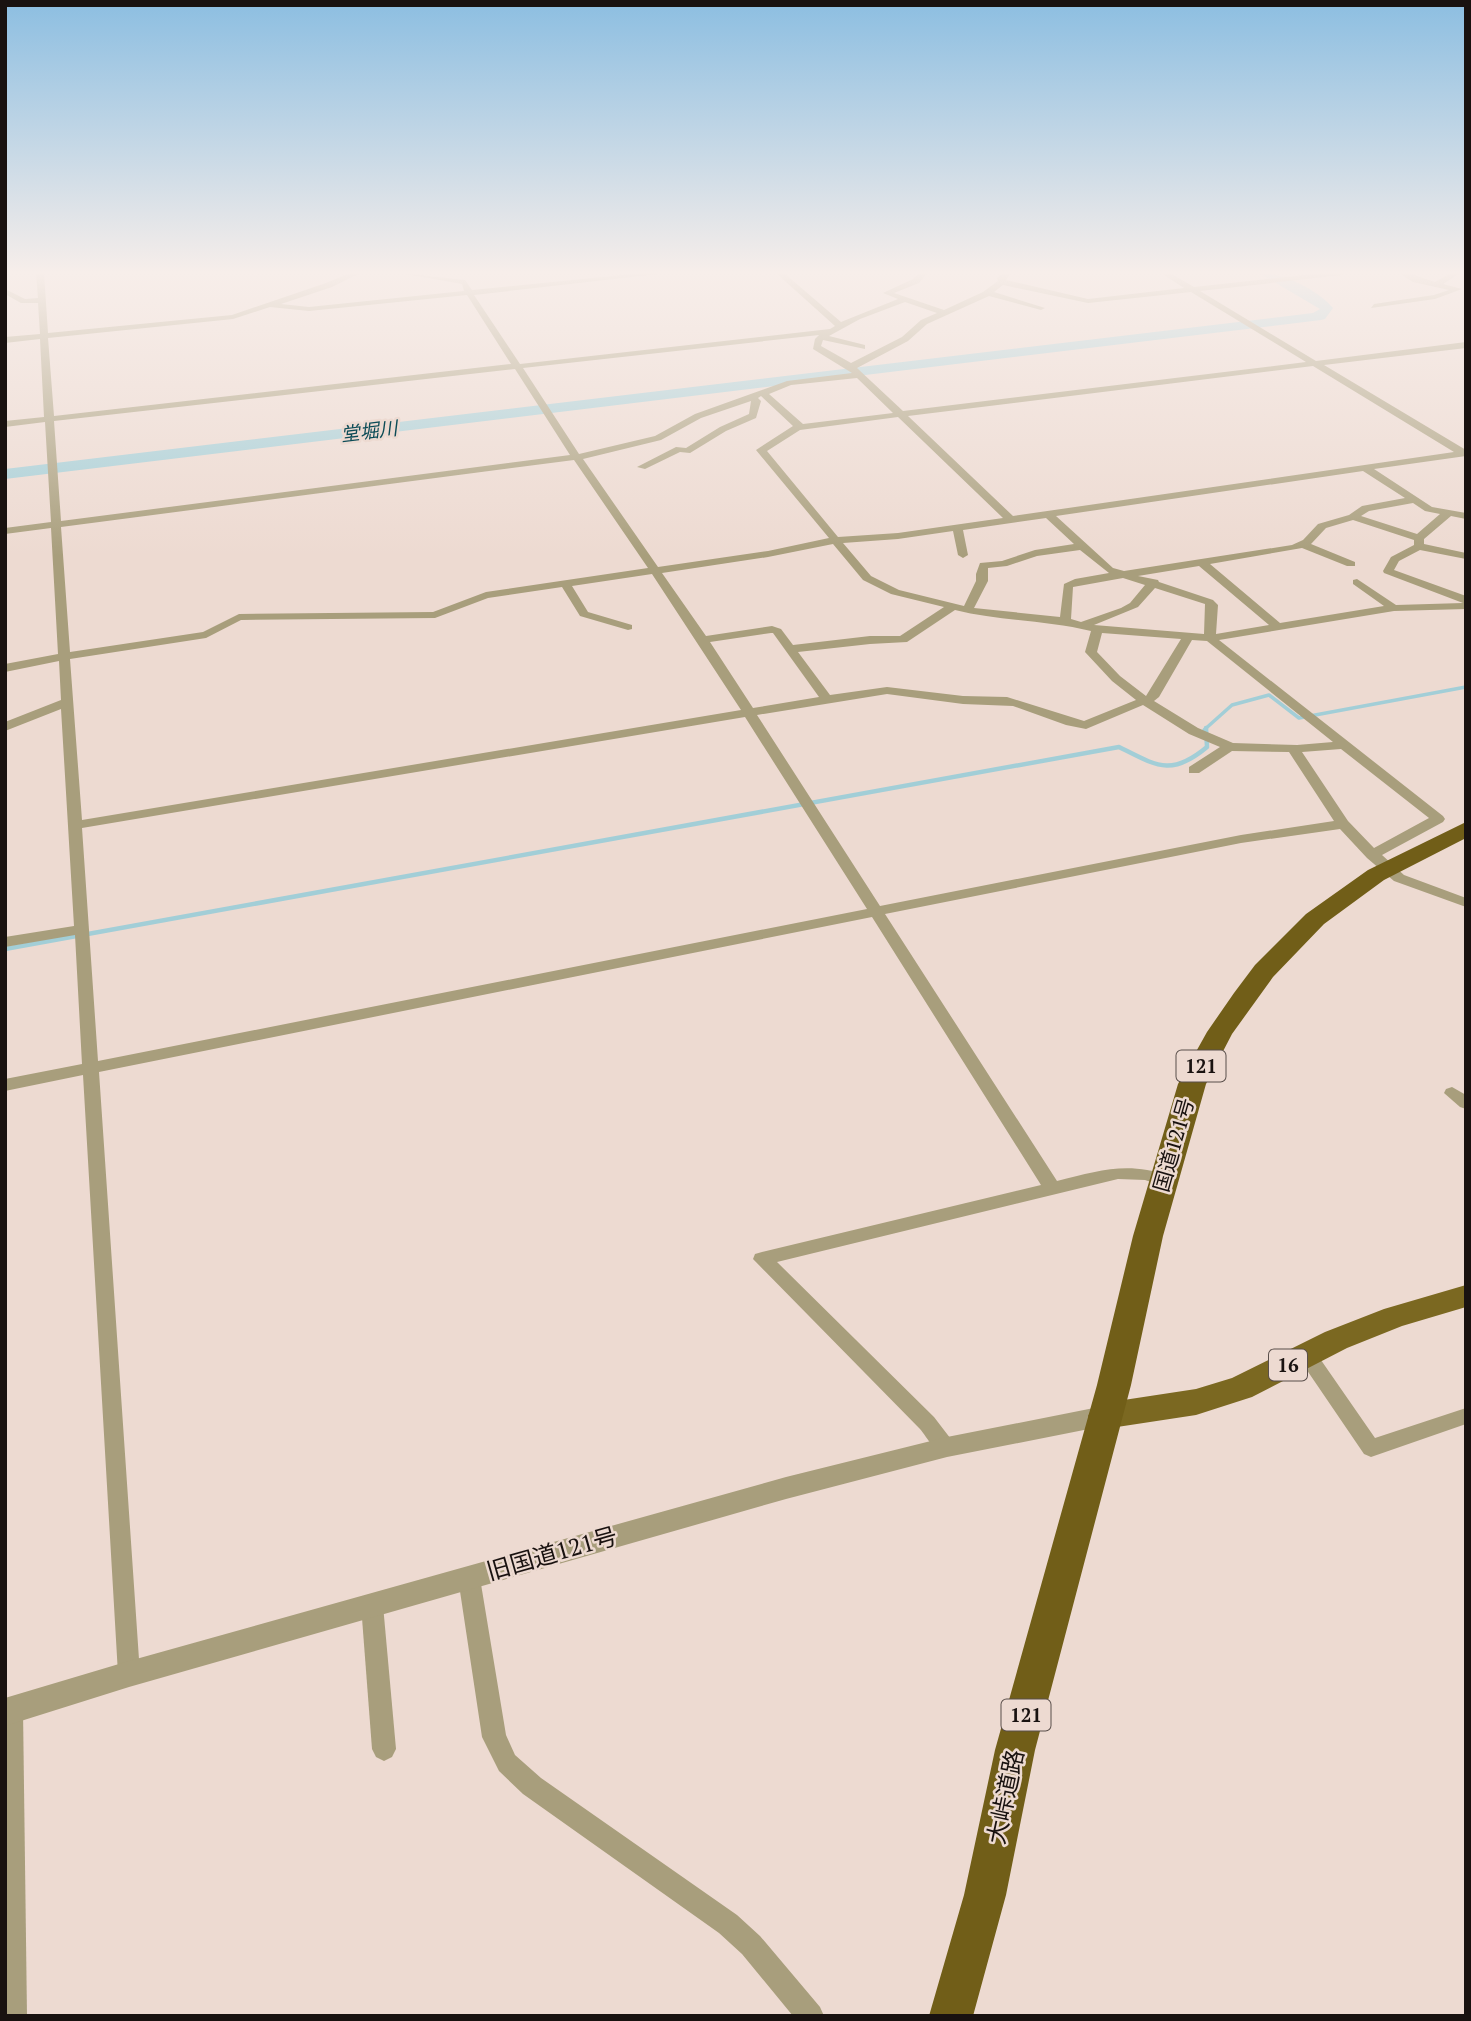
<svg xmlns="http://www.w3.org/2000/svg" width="1471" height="2021" font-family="'PT Serif','Noto Sans JP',serif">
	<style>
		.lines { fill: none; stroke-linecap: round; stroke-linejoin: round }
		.stream-far1 { stroke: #a2ced7; stroke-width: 3.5 }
		.stream { stroke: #a2ced7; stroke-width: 4.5 }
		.river { fill: #a2ced7; fill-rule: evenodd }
		.minor { fill: #a89e7c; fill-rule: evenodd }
		.tertiary { fill: #a89e7c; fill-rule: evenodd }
		.primary { fill: #7b6821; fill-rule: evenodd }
		.trunk { fill: #715e18; fill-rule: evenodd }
		.labels { text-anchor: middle; stroke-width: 5; stroke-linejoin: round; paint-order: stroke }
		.far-water-label { font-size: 19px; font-style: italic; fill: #0b4b56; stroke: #eddad1 }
		.shield { fill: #eddad1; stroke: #594e4a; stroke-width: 2 }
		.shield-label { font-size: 19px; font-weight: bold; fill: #191210 }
		.street-label { font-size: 21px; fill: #191210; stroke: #eddad1 }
		.near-street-label { font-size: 24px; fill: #191210; stroke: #eddad1 }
	</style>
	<rect width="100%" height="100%" fill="#eddad1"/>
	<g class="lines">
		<path class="stream-far1" d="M1204,730l28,-25 37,-10 30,23 167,-31"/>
		<path class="stream" d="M5,949l1114,-202c38,19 52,30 88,0l-1,-19"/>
		<path class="river" d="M1259,273c23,-1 59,17 74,35l-8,11 -4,1 -1316,159v-10l1308,-156 7,-4z"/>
		<g class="minor">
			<path d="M36,273h8l4,60 184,-18 94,-32 24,-10h10l-28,14 -51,17 28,3 155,-16 -2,-7 -62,-11 65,7 7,10 170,-17h25l-193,22 46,69 310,-35 5,-3 -59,-53h8l57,49 57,-23 -15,-6 30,-14 6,-6h8l-8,10 -25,10 50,17 39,-18 15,-11 -1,-3 6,-5 7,1 -4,6 82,19 96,-11 -23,-15h9l24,14 128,-14h24l-4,2 -142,16 116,70 150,-19v6l-142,17 142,85v6l-92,13 58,38 34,6v6l-15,-3 -27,23v5l42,9v6l-46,-9 -21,11 -5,9 72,26v13l-72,2 -175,29 224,176 2,3 -2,3 -61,33 22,20 62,23v9l-72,-26 -27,-23 -27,-29 -99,14 -356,71 172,267c42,-10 70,-20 112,-5l3,4 -3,4 -6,2 -18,-6 -27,-1 -341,83 157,155 23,30 -3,6c-16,6 -25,-13 -34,-24l-167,-170 2,-5 7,-2 279,-67 -169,-268 -773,155 41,602 -3,8 -8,3 -8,-3 -3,-8 -35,-599 -78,16v-12l77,-15 -7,-129 -70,12v-10l69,-11 -13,-217 -56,22v-9l56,-22 -2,-39 -54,11v-8l53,-10 -7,-126 -46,6v-6l46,-6 -6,-100 -40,5v-6l39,-4 -4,-78 -35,4v-6l35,-3 -2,-31h-17l-16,-9v-5l20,10 13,-1zM1003,285l85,18 103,-11 115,70 -403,49 -46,-43 51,-27 19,-17 62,-28 52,14 4,-2 -51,-16zM467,295l44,69 -457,52 -6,-78 185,-19 37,-12 39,4zM905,302l32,11 -16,7 -19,17 -51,26 -30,-17 2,-6 42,9v-4l-36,-9 31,-17zM819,335l-4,4 -2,10 39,24 -65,8 -92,33 -40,22 -76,18 -56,-86zM1313,366l141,86 -441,64 -105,-100zM515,369l55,86 -509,66 -7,-100zM857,378l36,35 -90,11 -34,-30 22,-9zM761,396l32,30 -37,24 73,88 -61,13 -110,16 -75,-108 78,-19 40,-22 50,-17 -2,13 -29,13 -34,21 -10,-1 -39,20 8,2 35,-17 10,1 36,-22 30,-13 5,-17 -3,-3zM898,417l105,101 -105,15 -60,4 -71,-86 33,-21zM574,460l74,108 -162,24 -53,20 -194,2 -36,18 -133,20 -9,-125zM1363,471l42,27 -43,8 -13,9 -31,9 -15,16 -11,5 -168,26 -11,-3 -57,-52zM1413,503l12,8 15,3 -23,20 -56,-18 8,-5zM1046,518l28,26 -39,6 -33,11 -22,2 -4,11v7l-12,25 -65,-16 -28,-14 -28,-33 55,-4 55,-8 5,24 5,3 5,-3 -5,-25zM1353,520l61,20v5l-23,12 -8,14 1,2 79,30 -67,2 -39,-26 -4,1v4l31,22 -104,17 -70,-59 92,-16 45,18h8v-4l-44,-18 15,-16zM833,544l30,36 28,14 53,13 -44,29h-30l-77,9 -12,-16 -9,-3 -66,10 -44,-63 106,-16zM1080,550l29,23 -34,6 -11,5 -4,33 -86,-9 14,-27v-13l19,-2 30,-10zM1199,566l70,59 -53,9 2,-29 -5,-5 -54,-18 -1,-2 -20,-4zM652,574l89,136 -659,110 -12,-161 136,-21 35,-18 194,-2 53,-20 74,-11 18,29 48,14 4,-1v-4l-44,-13 -16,-26zM1123,578l22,7 -15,18 -9,5 -40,14 -10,-3 2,-32zM1155,588l50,16 -1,30 -110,-9 44,-18zM955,610c44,11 91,10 136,21l-6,21 27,29 24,19 -52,21 -77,-24 -44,-1 -76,-9 -57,8 -32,-43 72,-8 37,-2zM771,633h2l46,64 -66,11 -43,-66zM1102,633l79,6 -35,57 -26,-20 -23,-24zM1192,640l15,1 126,101 -36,3 -64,-2 -35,-15 -44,-27 5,-4zM887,694l76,10 50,2 53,19 20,4 57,-24 46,29 31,13 -31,20v6h10l33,-22 57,1 45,69 -93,14 -361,71 -123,-191zM745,717l122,192 -769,152 -16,-233zM1341,749l88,69 -55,30 -26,-27 -46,-69z"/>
			<path d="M1399,273h9l27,9 16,-9h9l-17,11 19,5 -27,10 -64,9 3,-4 60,-9 15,-5 -36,-8z"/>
			<path d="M1452,1087l14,8v14l-6,-2 -16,-14 2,-4z"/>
			<path d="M1307,1347l7,3 61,88 91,-30v16l-95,33 -7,-3 -64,-94 -3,-5 3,-5z"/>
			<path d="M469,1568l8,3 3,7 26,157 9,20 26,23 196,137 23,21 60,71 4,9h-31l-51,-62 -23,-21 -196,-139 -24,-23 -17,-34 -24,-159 3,-7z"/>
			<path d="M372,1595l8,3 3,7 13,144 -4,8 -8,4 -8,-4 -4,-8 -11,-144 3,-7z"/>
			<path d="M11,1699l8,3 4,8 4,306h-22v-315z"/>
		</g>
		<path class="tertiary" d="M1104,1406l9,3 3,7 -3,7 -9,3 -157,31 -161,42 -657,188 -124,39v-28l124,-37 657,-184 161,-40z"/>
		<path class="primary" d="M1466,1285v22l-64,19 -55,22 -95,49 -56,18 -92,14 -11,-4 -5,-9 5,-9 11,-4 92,-14 36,-11 93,-46 59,-23z"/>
		<path class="trunk" d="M1466,822v16l-82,42 -60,44 -51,53 -41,57 -26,50 -43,152 -32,149 -96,365 -29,145 -33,121h-44l35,-121 31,-145 102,-365 36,-149 45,-152 29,-52 27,-39 21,-28 51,-51 62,-44z"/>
	</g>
	<linearGradient id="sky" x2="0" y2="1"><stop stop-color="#8cbee1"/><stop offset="0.49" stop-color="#f7eeea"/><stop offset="1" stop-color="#f7eeea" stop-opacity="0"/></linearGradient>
	<rect width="1471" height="556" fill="url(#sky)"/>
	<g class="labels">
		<g class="far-water-label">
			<text transform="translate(369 431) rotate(-7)" y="7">堂堀川</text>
		</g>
		<g class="shield">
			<rect x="1176.5" y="1050.5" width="49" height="31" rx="5"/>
			<rect x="1269" y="1349.5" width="38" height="31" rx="5"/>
			<rect x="1001.5" y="1699.5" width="49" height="31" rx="5"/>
		</g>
		<g class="shield-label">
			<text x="1201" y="1073">121</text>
			<text x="1288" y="1372">16</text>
			<text x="1026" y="1722">121</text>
		</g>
		<g class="street-label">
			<text transform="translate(1174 1145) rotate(-74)" y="7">国道121号</text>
		</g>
		<g class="near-street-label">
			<text transform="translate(552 1554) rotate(-16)" y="8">旧国道121号</text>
			<text transform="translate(1006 1797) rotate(-78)" y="8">大峠道路</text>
		</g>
	</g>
	<rect width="1471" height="2021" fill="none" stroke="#191210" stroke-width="14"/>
</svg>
